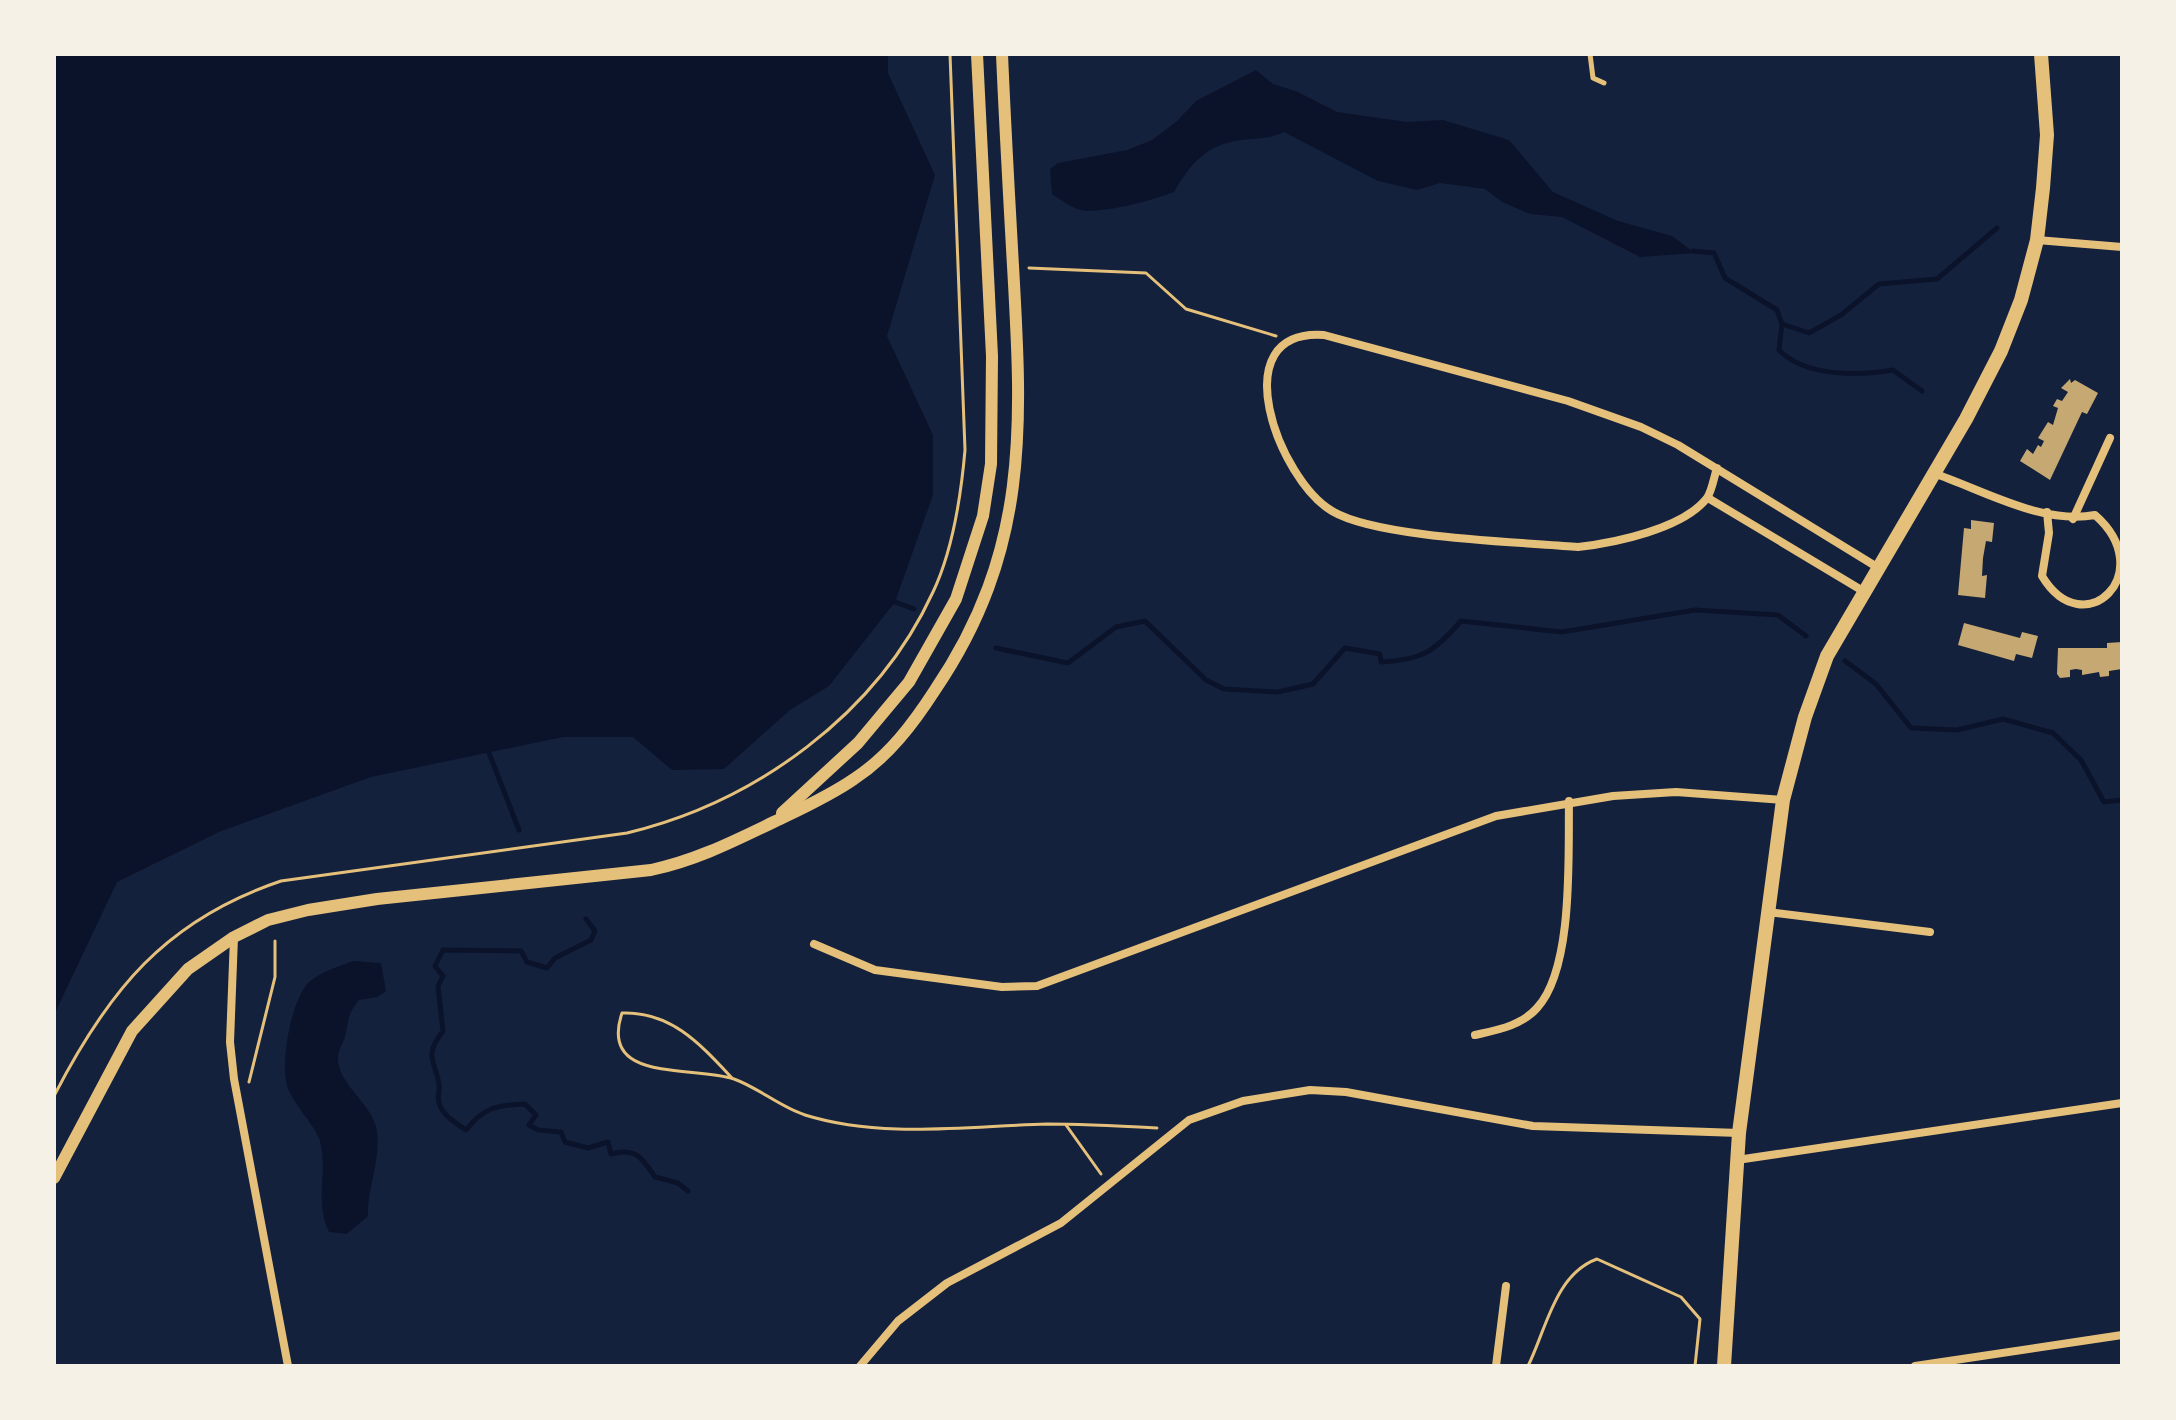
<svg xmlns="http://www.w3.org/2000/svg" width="2176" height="1420" font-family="'Fira Sans',sans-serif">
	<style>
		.water { fill: #0b132b }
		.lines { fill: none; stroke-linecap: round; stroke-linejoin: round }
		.stream { stroke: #0b132b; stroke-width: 5 }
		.building { fill: #c6a872 }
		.path { stroke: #e5c07b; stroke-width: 3 }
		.service { stroke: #e5c07b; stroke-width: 5 }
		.minor { stroke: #e5c07b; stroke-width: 8 }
		.tertiary { stroke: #e5c07b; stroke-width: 12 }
		.secondary { stroke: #e5c07b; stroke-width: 14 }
	</style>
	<rect width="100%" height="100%" fill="#14213d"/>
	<g class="water">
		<path d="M54,54h834v19l47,102 -48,161 46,99v60l-38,107 -66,84 -39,24 -66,59 -52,1 -39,-33h-70l-192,40 -152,55 -102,50 -63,133z"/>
		<path d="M1256,70l17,14 25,8 39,20 70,10 36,-2 66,20 44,52 65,29 54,15 23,17 -55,4 -78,-40 -32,-3 -28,-12 -17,-13 -45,-6 -23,7 -39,-9 -94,-49c-19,8 -23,6 -43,8 -34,4 -51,24 -67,52 -24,9 -62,19 -88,19 -12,-1 -23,-10 -34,-17l-2,-25 8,-6 69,-13 25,-10 24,-18 20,-21z"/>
		<path d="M353,961l28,2 5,28 -8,6 -19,3c-10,12 -10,17 -13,33 -1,7 -7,15 -8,23 -2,28 35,47 39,75 4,29 -10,57 -9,85l-21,18 -18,-2c-15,-32 -1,-57 -9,-91 -4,-14 -25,-35 -32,-52 -9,-23 3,-90 21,-107 13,-11 28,-15 44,-21z"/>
	</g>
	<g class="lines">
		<g class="stream">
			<path d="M1693,251l21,2 11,25 52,32 5,14 -3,26c26,27 80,26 114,20l29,21"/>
			<path d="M1782,324l27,9 32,-18 38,-31 58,-5 60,-51"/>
			<path d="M895,602l19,7"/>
			<path d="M996,648l72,15 48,-36 29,-6 61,59 18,9 54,3 35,-8 32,-36 35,6 1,8c41,-2 53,-10 80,-41l101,11 133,-22 83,5 28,21"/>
			<path d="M1845,661l31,23 35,44 46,2 46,-11 50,14 28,27 23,42 18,-2"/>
			<path d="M489,753l30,77"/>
			<path d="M586,919l9,12 -4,9 -36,18 -8,10 -20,-6 -6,-11 -78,-1 -8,16 8,10 -5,10 5,45c-19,25 -9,27 -4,53 1,6 -2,13 0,19 4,13 17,20 27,27 18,-23 31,-25 59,-26l11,11 -7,10 9,5 23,2 4,10 23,6 20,-6 3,12c25,-7 31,4 44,23l23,6 10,8"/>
		</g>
	</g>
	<g class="building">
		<path d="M2070,379l1,4 4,-3 23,13 -11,21 -5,-2 -32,68 -30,-19 7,-12 6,5 5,-9 3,2 3,-6 -6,-3 10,-16 5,3 5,-17 -5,-2 4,-7 5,2 6,-9 -7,-4z"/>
		<path d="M1971,520l23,3 -2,19 -6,-1 -3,17 -1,18 5,-1 -2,23 -27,-3 6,-67 7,1z"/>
		<path d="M1964,623l56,15 2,-6 16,4 -6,22 -16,-4 -2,7 -56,-16z"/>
		<path d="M2122,642v27l-13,2v5l-9,1 -1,-5 -17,3v-5l-6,-1 -6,1v7l-10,1 -3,-4 1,-26h49v-5z"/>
	</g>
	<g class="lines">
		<g class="path">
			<path d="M1029,268l117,5 40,36 90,27"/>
			<path d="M732,1078c-31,-33 -61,-67 -110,-65 -24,71 72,52 112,66 25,9 46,28 71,36 77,24 163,11 242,9 36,0 73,2 110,4"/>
			<path d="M249,1082l26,-105v-36"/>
			<path d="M54,1096c54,-105 111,-176 227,-215l346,-48c129,-31 250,-119 306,-241 20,-42 28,-96 32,-142l-15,-396"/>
			<path d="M1066,1125l35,49"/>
			<path d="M1528,1366c18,-36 27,-92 69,-107l84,38 19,22 -5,47"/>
		</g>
		<path class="service" d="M1590,54l3,24 11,5"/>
		<g class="minor">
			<path d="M2037,240l85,7"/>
			<path d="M1717,468c-3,9 -5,23 -10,30 -24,31 -93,45 -129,49 -58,-5 -201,-9 -246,-36 -53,-31 -111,-183 -8,-176l244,66 73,26 37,18 199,122"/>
			<path d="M1933,473c50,17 109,52 162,42 65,57 -11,131 -53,61l7,-43 -2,-21"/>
			<path d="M1708,498l155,93"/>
			<path d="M2073,519l37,-81"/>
			<path d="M1768,912l162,20"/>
			<path d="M234,937l-4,105 4,37 54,287"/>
			<path d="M814,944l61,26 127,17 35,-1 459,-170 117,-20 63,-4 107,8"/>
			<path d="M1475,1035c22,-5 46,-9 62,-27 37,-40 31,-154 32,-207"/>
			<path d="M1737,1160l385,-57"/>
			<path d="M860,1366l38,-45 49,-38 114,-60 128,-103 54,-19 67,-11 36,2 187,34 206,7"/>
			<path d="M1496,1366l10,-80"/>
			<path d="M1915,1366l207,-31"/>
		</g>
		<g class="tertiary">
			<path d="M782,813l76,-70 51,-61 47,-83 27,-83 8,-52 1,-108 -15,-302"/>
			<path d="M54,1178l78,-147 56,-62 46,-32 34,-17 40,-10 69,-11 274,-29c47,-10 85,-30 129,-51 25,-12 51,-24 74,-40 35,-23 59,-55 81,-89 95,-140 87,-265 78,-424 -4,-71 -8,-141 -11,-212"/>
		</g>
		<path class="secondary" d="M1724,1366l15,-233 44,-333 22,-83 22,-61 139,-237 35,-68 20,-51 16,-60 6,-52 4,-53 -6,-81"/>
	</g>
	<rect width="2176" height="1420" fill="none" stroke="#f6f1e7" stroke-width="112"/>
</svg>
